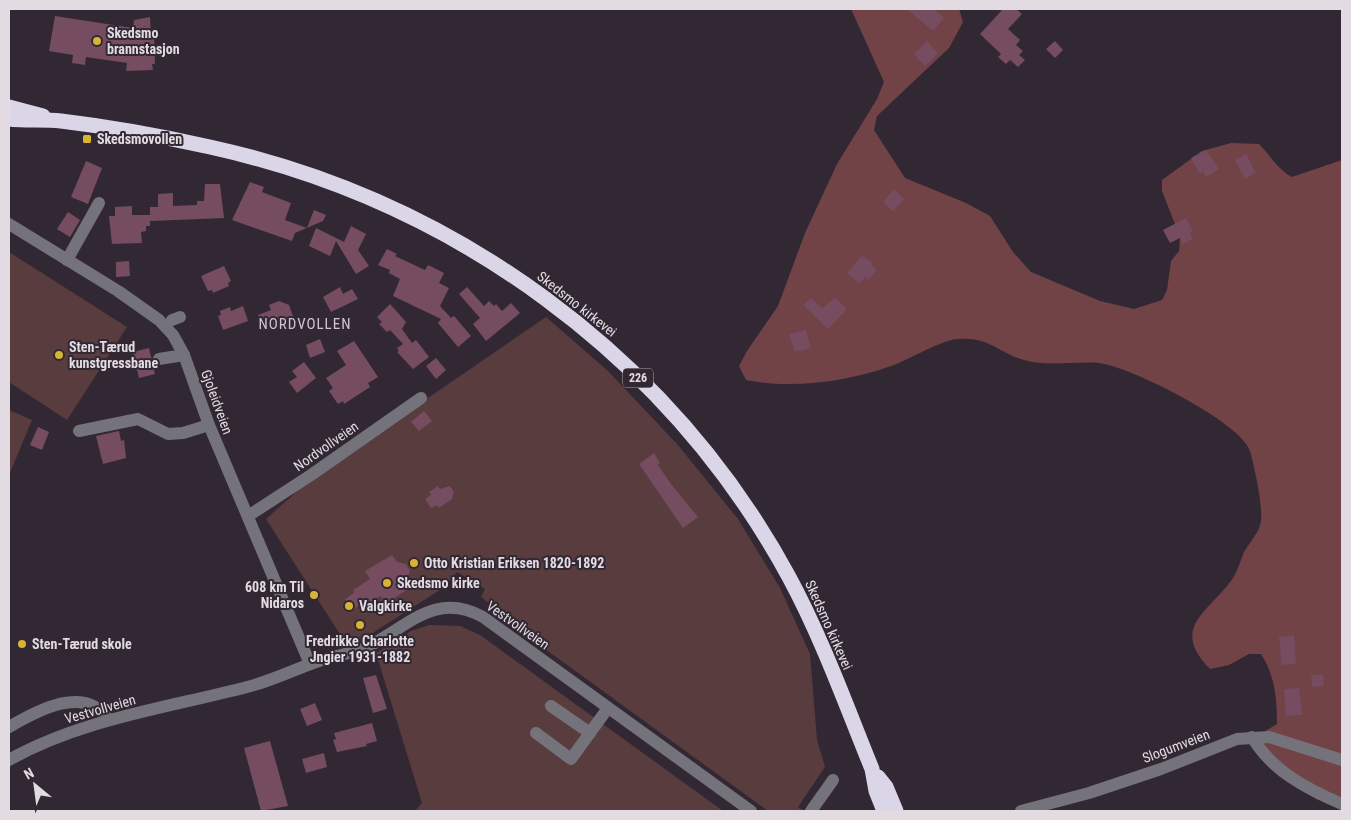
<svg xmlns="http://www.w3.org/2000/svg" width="1351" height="820" font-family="'Roboto Condensed',sans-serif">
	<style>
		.green { fill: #593c3e }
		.forest { fill: #714347 }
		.building { fill: #764c61 }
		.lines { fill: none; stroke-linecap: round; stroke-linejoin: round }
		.minor { stroke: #74727a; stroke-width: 12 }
		.highway { stroke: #dad5e7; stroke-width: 15 }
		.poi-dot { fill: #d9b334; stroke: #322833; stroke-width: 2 }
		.labels { text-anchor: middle; stroke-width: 4; stroke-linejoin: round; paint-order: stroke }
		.shield { fill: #322833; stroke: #ada5ae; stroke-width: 1 }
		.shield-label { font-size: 12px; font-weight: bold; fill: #e2dbe2 }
		.poi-label { font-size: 14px; font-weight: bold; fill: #e2dbe2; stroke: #322833; text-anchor: start }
		.street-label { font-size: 14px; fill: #e2dbe2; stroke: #322833 }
		.neighbourhood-label { font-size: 15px; letter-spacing: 1px; fill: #d1c4d2; stroke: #322833 }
	</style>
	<rect width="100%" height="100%" fill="#322833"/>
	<g class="green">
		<path d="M9,252l118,75 -60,93 -58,-38z"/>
		<path d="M546,317l62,54 69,73 61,75 42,69 30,66 7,86 8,27 -27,40 6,4h-36l-260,-189 2,-3 -29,-22 4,-8 -28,-17 -14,16 -83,53 -6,3 -9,-2 -79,-123 48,-43z"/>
		<path d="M9,410l23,10 -23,55z"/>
		<path d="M429,625l31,1 20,9 243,176h-308l7,-8 -46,-150 35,-22z"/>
	</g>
	<path class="forest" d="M851,9h108l4,13 -14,26 -72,68 -3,14 31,48 61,25 24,13 23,36 18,20 69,29 34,8 28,-9 5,-10 4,-29 8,-10 1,-14 -18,-46v-11l40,-29 29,-8 28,1c11,11 18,25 33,33l50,-17v648l-26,-9 -53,-39 -4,-25 18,-11c0,-26 -2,-48 -16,-70h-12l-20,11 -19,4c-40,-41 -3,-56 21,-88 6,-8 9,-19 13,-29 5,-9 13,-17 16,-27 5,-12 -6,-60 -10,-74 -9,-29 -121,-85 -151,-88 -24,-2 -52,4 -75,-3 -27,-8 -35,-24 -67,-21 -18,2 -48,21 -66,27 -44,16 -99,23 -145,14l-7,-14 8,-15 31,-45 27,-73 32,-69 40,-65 7,-17z"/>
	<g class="building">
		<path d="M907,9h27l10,9 -11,13z"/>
		<path d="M1003,9h13l6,5 -14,15 12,11 -4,5 7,6 -4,4 6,5 -7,7 -8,-7 -4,4 -8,-7 3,-3 -21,-20z"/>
		<path d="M55,16l78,12 1,-8 16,-3 1,18h3l1,29h-3l1,6 -27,1 1,-8 -41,-6 -1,8 -13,-2 1,-8 -24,-4z"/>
		<path d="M927,41l11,12 -13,13 -11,-12z"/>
		<path d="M1055,41l8,9 -8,8 -9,-9z"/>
		<path d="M1206,150l13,19 -13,8 -3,-5 -3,2 -9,-16z"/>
		<path d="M1246,154l10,19 -11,6 -10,-19z"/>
		<path d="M86,161l16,7 -14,36 -17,-7z"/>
		<path d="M250,182l14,5 -2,5 29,11 -6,17 22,8 7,-18 12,5 -3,6 -28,12 -3,8 -60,-21z"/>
		<path d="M205,184h15l4,34 -74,3v5h-4v5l-5,1 1,11 -30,1 -3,-28h6v-9l17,-1v9h18v-8h8v-13l15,-1v13l24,-1v-4h7z"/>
		<path d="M894,189l10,10 -11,12 -10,-9z"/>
		<path d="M68,212l12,8 -10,17 -13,-8z"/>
		<path d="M1186,218l7,13 -3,2 3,6 -10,5 -3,-6 -10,5 -7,-13z"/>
		<path d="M351,226l15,8 -8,16 11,16 -13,8 -20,-33 -6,15 -21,-10 7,-18 28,14z"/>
		<path d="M387,249l10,5 -2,2 30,14 3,-5 16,8 -5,10 10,5 -9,18 11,12 3,-2 17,20 -13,11 -20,-24 3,-4 -48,-23 7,-17 -11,-6 1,-3 -12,-5z"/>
		<path d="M862,256l11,7 -2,1 6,6 -8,10 -4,-3 -6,7 -12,-11z"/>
		<path d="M129,261l1,15 -14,1v-15z"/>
		<path d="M224,266l7,15 -3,2 1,3 -16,7 -1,-3 -4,1 -7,-15z"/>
		<path d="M340,287l3,7 9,-5 6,10 -27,13 -8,-15z"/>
		<path d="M467,287l17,19 5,-5 5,5 2,-2 6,7 9,-8 9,10 -34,28 -13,-17 7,-6 -21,-24z"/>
		<path d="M811,298l11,10 13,-10 12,11 -19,20 -25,-24z"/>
		<path d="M279,301l10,4 5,14 -30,12 -6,-16 13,-5 -2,-5z"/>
		<path d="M390,304l16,18 -4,7 10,14 4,-3 13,17 -16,12 -16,-17 2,-1 -2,-3 6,-4 -13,-14 -3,2 -8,-8 3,-2 -5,-5z"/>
		<path d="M243,306l5,15 -25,9 -5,-14 3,-1 -1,-4 10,-4 1,4z"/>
		<path d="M806,330l5,18 -16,4 -6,-18z"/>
		<path d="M320,339l5,13 -15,6 -4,-13z"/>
		<path d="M354,341l24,36 -10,6 2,4 -26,17 -1,-3 -5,3 -9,-13 4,-3 -7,-10 20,-13 -9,-14z"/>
		<path d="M149,348l6,26 -16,4 -6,-26z"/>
		<path d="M436,358l10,12 -10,9 -10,-13z"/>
		<path d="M304,362l12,16 -19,15 -8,-11 8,-5 -5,-6z"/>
		<path d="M424,411l8,10 -13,10 -8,-9z"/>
		<path d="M38,427l11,5 -7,18 -12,-5z"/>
		<path d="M119,431l2,10 3,-1 2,18 -23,6 -7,-28z"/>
		<path d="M654,453l6,10 -2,2 13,19 27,33 -15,11 -44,-64z"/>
		<path d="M438,486l2,3 10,-3 4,6 -2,7 -13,9 -2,-3 -6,3 -6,-9 6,-4 -2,-3z"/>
		<path d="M392,555l5,7 9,2 4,7 -3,8 5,7 -26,18 -5,-8 -18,11 -2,-3 -9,6 -7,-11 9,-6 -1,-3 17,-11 -5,-8z"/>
		<path d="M1294,635l2,29 -14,1 -3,-28z"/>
		<path d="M376,675l11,34 -14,4 -10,-35z"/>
		<path d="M1311,675h12l1,11 -12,1z"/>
		<path d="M1299,688l3,27 -16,1 -2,-27z"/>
		<path d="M315,703l7,17 -15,6 -7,-17z"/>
		<path d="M372,723l5,18 -11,3 1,2 -30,6 -4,-12 3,-1 -2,-6z"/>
		<path d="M270,741l18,65 -27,5 -17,-63z"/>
		<path d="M324,753l3,14 -21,6 -4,-14z"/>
	</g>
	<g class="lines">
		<g class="minor">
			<path d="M9,224l109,67 41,29 14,15 11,20 25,70 101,239"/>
			<path d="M67,260l32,-57"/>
			<path d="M172,320l8,-3"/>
			<path d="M159,359l25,-4"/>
			<path d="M79,431l59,-12 30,15 15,-1 26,-8"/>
			<path d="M248,516l63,-41 110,-77"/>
			<path d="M551,706l39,27"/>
			<path d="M9,727c29,-17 76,-43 100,-7"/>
			<path d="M536,733l35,26 37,-51"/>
			<path d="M1252,737c20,34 55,52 90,67"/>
			<path d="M9,760c73,-41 158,-52 238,-73 25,-6 48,-18 72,-26 17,-6 34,-7 50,-15 40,-20 66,-55 114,-29l268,194"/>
			<path d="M811,811l22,-31"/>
			<path d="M1021,811l68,-18 72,-24 76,-30 32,-2 73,23"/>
		</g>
		<g class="highway">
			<path d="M9,107l34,9"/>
			<path d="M9,119c17,2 35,0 52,2 50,6 100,15 149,26 245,54 459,209 579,430 33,61 57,128 83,192l4,22 8,20"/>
			<path d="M878,777l8,10 10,24"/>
		</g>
	</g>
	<g class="poi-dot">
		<circle cx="97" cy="41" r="5"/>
		<rect x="82" y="134" width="10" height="10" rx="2.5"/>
		<circle cx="59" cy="355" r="5"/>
		<circle cx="414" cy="563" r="5"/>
		<circle cx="387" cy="583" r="5"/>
		<circle cx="314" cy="595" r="5"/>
		<circle cx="349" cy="606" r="5"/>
		<circle cx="360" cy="625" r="5"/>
		<circle cx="22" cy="644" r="5"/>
	</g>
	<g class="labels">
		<rect class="shield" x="623" y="368.5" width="30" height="19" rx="4"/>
		<g class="shield-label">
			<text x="638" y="382">226</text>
		</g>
		<g class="poi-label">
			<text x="107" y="38">Skedsmo<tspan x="107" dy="16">brannstasjon</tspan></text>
			<text x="97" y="144">Skedsmovollen</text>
			<text x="69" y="352">Sten-Tærud<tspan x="69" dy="16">kunstgressbane</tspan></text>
			<text x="424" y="568">Otto Kristian Eriksen 1820-1892</text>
			<text x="397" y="588">Skedsmo kirke</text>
			<text x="304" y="592" text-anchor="end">608 km Til<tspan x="304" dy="16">Nidaros</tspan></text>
			<text x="359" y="611">Valgkirke</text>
			<text x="360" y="646" text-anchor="middle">Fredrikke Charlotte<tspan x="360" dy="16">Jngier 1931-1882</tspan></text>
			<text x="32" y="649">Sten-Tærud skole</text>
		</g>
		<g class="street-label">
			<text transform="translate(577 304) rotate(38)" y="5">Skedsmo kirkevei</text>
			<text transform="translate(217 402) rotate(70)" y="5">Gjoleidveien</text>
			<text transform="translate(326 446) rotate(-35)" y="5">Nordvollveien</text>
			<text transform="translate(518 625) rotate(35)" y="5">Vestvollveien</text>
			<text transform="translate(829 625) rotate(66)" y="5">Skedsmo kirkevei</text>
			<text transform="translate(100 709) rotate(-16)" y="5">Vestvollveien</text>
			<text transform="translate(1176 746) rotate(-21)" y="5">Slogumveien</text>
		</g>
		<g class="neighbourhood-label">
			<text x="305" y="329">NORDVOLLEN</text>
		</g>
	</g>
	<rect width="1351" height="820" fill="none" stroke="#e2dbe2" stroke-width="20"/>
	<g transform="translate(35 785) rotate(331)" stroke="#322833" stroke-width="4" paint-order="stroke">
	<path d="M0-4L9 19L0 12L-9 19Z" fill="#e2dbe2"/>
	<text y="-8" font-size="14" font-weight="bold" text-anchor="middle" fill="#e2dbe2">N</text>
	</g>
</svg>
